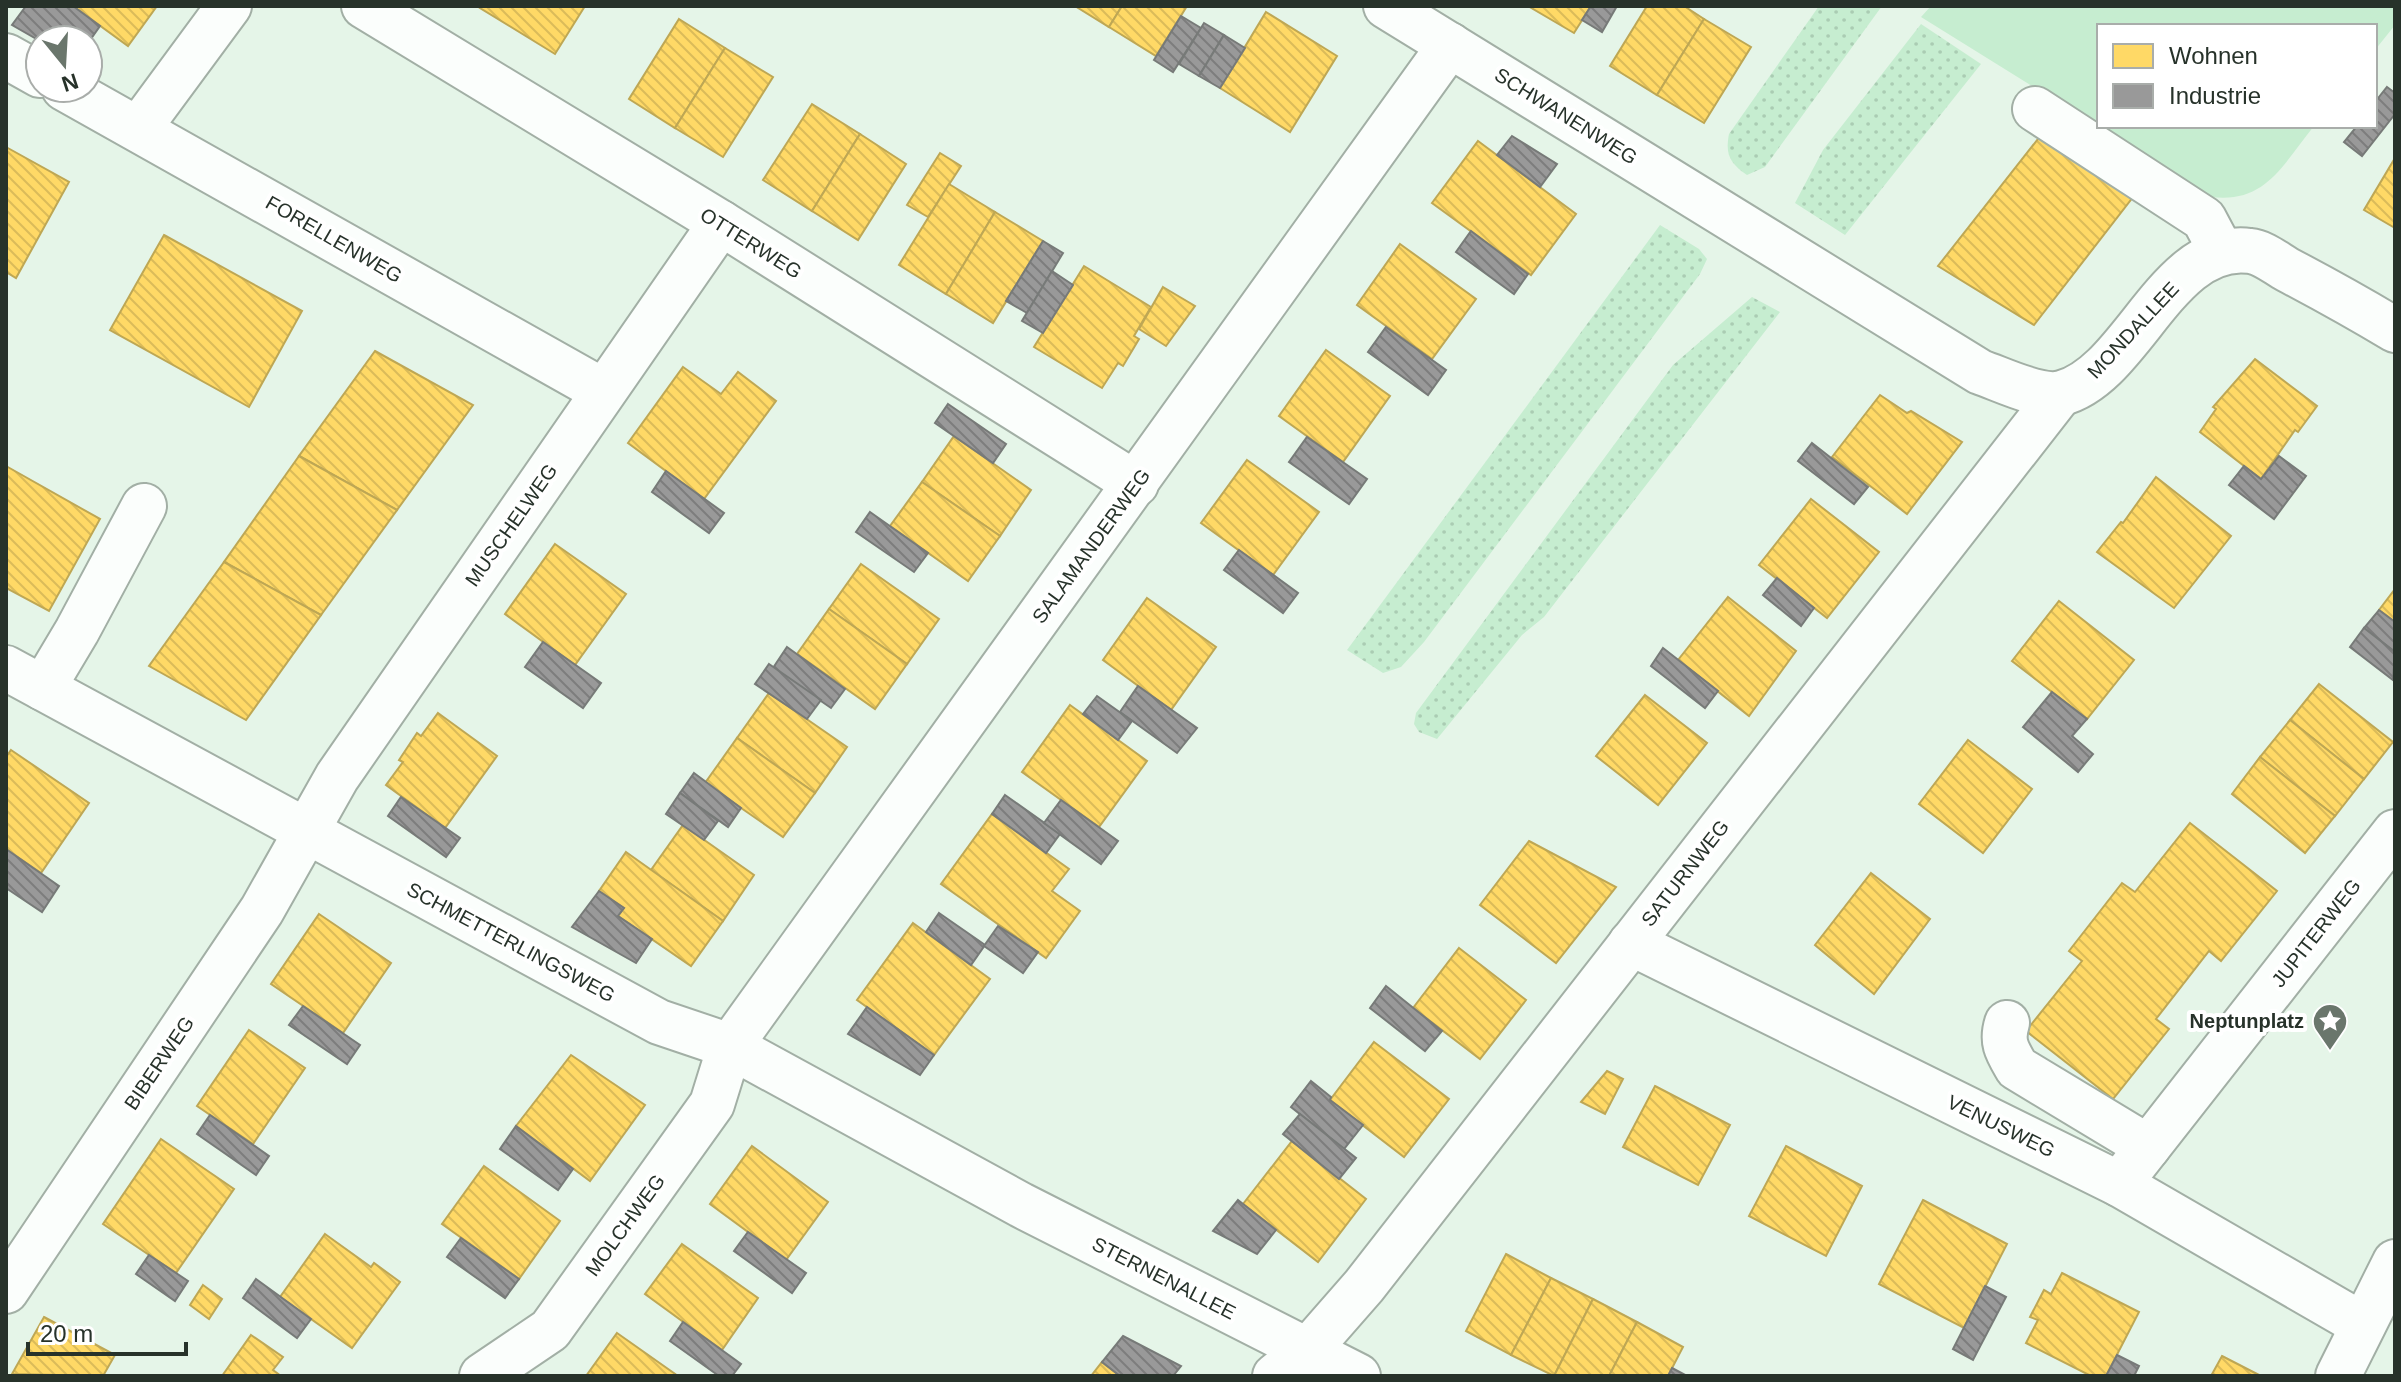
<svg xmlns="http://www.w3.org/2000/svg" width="2401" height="1382" font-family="Arial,sans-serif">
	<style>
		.grass { fill: url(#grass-dots) }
		.green { fill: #c6edd0 }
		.homes { fill: url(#homes-back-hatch); stroke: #bea754; stroke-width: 2 }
		.industry { fill: url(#industry-back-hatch); stroke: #777a78; stroke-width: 2 }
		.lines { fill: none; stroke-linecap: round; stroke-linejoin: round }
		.minor-casing { stroke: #a2afa5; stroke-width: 48 }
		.minor { stroke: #fbfefc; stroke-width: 44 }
		.labels { text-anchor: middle; stroke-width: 8; stroke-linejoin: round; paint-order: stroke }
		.street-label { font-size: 20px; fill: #27322a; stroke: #fff }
		.poi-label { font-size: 20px; font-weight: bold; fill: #27322a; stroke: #fff; text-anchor: end }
	</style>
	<defs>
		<pattern id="grass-dots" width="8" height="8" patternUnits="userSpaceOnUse" patternTransform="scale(2)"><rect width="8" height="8" fill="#c6edd0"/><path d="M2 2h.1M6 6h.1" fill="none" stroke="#aaccb3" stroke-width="1.8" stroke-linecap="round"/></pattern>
		<pattern id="homes-back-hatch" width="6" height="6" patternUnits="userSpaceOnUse" patternTransform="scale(2)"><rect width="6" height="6" fill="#ffd966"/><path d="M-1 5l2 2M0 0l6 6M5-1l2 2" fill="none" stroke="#dbbb59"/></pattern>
		<pattern id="industry-back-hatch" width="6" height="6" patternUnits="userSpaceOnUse" patternTransform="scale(2)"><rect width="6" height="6" fill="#999"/><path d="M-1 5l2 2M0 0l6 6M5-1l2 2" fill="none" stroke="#7d7d7d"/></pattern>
	</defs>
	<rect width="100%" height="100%" fill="#e5f5e8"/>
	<g class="grass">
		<path d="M1819,6h63l-117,161 -18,8c-17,-12 -22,-20 -18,-41z"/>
		<path d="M1921,24l60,40 -136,171 -50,-32 28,-53z"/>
		<path d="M1660,225l39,24 8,10 -7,15 -276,368 -23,25 -18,6 -36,-23z"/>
		<path d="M1752,297l28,15 -236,305 -22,18 -85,104 -18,-7 -5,-8 2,-11 257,-348z"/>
	</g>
	<path class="green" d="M1931,6h464v19l-20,25v-24h-276v100h215c-31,38 -48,78 -103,71l-290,-180z"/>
	<g class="homes">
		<path d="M73,6h84l-29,40z"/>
		<path d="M482,6h103l-30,48 -75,-46z"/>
		<path d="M1075,6h47l-13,21z"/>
		<path d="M1122,6h65l-31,50 -47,-29z"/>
		<path d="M1528,6h63l-17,27z"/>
		<path d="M1647,6h37l20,13 -47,76 -47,-29z"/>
		<path d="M1266,12l71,44 -47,76 -70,-44z"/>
		<path d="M679,19l46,29 -50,80 -46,-29z"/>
		<path d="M1704,19l47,28 -47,76 -47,-28z"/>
		<path d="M725,48l48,29 -50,80 -48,-29z"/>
		<path d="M812,104l48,30 -48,77 -49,-31z"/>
		<path d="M2045,130l95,58 -106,137 -96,-59z"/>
		<path d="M860,134l46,30 -48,76 -46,-29z"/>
		<path d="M1478,141l98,73 -45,61 -99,-72z"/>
		<path d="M6,147l63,35 -53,96 -10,-6z"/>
		<path d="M940,153l21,13 -33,51 -21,-12z"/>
		<path d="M2395,158v70l-31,-18z"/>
		<path d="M949,184l46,28 -49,82 -47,-29z"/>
		<path d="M995,212l48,29 -50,82 -47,-29z"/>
		<path d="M164,235l138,76 -53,96 -139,-77z"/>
		<path d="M1400,244l76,55 -44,60 -75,-54z"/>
		<path d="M1084,266l67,41 -17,29 5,3 -16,27 -5,-3 -16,25 -68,-41z"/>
		<path d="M1163,287l32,19 -29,40 -27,-17z"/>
		<path d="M1326,350l64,46 -47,66 -64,-46z"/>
		<path d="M375,351l98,54 -76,105 -98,-54z"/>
		<path d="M2255,359l62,47 -19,26 -3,-2 -34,49 -61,-47 16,-23 -3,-2z"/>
		<path d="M683,367l38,27 17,-22 38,29 -72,98 -76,-56z"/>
		<path d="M1880,395l27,18 4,-2 51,31 -55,72 -75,-57z"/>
		<path d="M954,436l77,54 -31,46 -78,-54z"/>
		<path d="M299,456l98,54 -76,105 -97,-53z"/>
		<path d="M1247,460l72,52 -46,63 -72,-52z"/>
		<path d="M6,466l94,53 -51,92 -43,-23z"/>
		<path d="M2156,477l75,59 -57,72 -77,-56 24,-30 2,1z"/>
		<path d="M922,482l78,54 -32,45 -78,-55z"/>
		<path d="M1811,499l68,53 -52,66 -68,-53z"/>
		<path d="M555,544l71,50 -51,71 -70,-51z"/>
		<path d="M224,562l97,53 -75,105 -97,-54z"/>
		<path d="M861,564l78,55 -32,45 -78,-55z"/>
		<path d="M2395,589v33l-16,-12z"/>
		<path d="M1728,597l68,54 -47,65 -71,-56z"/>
		<path d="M1147,598l69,49 -45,63 -68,-50z"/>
		<path d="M2059,601l75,59 -47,59 -75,-58z"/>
		<path d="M829,609l78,55 -32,45 -78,-55z"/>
		<path d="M2319,684l74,58 -29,37 -74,-59z"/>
		<path d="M769,693l78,54 -32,46 -78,-55z"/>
		<path d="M1645,695l62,48 -49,62 -62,-49z"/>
		<path d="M1070,705l77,56 -48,66 -77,-55z"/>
		<path d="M438,713l59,43 -52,72 -59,-43 17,-23 -4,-2 18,-27 4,3z"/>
		<path d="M2290,720l74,59 -29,37 -75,-59z"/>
		<path d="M737,738l78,55 -32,44 -78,-54z"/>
		<path d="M1968,740l64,49 -49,64 -64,-49z"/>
		<path d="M11,750l78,53 -48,70 -35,-24v-92z"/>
		<path d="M2260,757l75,59 -30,37 -73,-59z"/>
		<path d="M992,814l77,55 -17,22 28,20 -34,47 -105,-74z"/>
		<path d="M2190,823l87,68 -56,70 -12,-10 -53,68 13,10 -56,70 -87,-68 56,-70 -13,-10 53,-68 13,9z"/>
		<path d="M683,825l71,50 -31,46 -72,-51z"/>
		<path d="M1529,841l87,46 -60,76 -76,-58z"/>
		<path d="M626,852l97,69 -32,45 -73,-50 6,-8 -25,-17z"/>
		<path d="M1871,873l59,46 -56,75 -59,-49z"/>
		<path d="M319,914l72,49 -48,70 -72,-49z"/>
		<path d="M913,923l77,56 -56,76 -77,-55z"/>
		<path d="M1459,948l67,52 -46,59 -67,-51z"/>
		<path d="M249,1030l56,38 -52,76 -56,-38z"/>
		<path d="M1374,1042l75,57 -45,58 -74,-57z"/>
		<path d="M571,1055l74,50 -55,76 -74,-55z"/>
		<path d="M1607,1071l16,8 -18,35 -24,-12z"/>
		<path d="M1655,1086l75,39 -32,60 -75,-38z"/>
		<path d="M161,1139l73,50 -58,84 -73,-49z"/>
		<path d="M1292,1141l74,58 -48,63 -75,-58z"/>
		<path d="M752,1146l76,56 -42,58 -76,-56z"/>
		<path d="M1786,1146l76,40 -36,70 -77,-40z"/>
		<path d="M484,1166l76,55 -41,58 -77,-55z"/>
		<path d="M1923,1200l84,44 -43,84 -85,-44z"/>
		<path d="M325,1234l46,33 3,-4 26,19 -48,66 -72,-51z"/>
		<path d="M682,1244l76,54 -36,52 -77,-56z"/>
		<path d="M1506,1254l45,24 -40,77 -45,-24z"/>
		<path d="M2062,1273l77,39 -33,64h-15l-65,-33 12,-23 -8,-3 14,-27 7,4z"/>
		<path d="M1551,1278l42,21 -39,77 -43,-21z"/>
		<path d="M203,1285l19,14 -13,20 -19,-14z"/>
		<path d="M1593,1299l44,23 -28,54h-55z"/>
		<path d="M44,1317l71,38 -12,21 -91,-2z"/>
		<path d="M1637,1322l46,25 -15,29h-59z"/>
		<path d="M617,1333l61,43h-92z"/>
		<path d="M251,1335l32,22 -10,13 8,6h-59z"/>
		<path d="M2222,1356l39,20h-50z"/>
		<path d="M1102,1362l18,14h-29z"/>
	</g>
	<g class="industry">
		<path d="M26,6h47l27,20 -12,17v-3l-48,1 -28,-16z"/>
		<path d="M1591,6h26l-15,26 -20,-12z"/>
		<path d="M1181,16l20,12 -28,44 -19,-12z"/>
		<path d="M1204,23l20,12 -25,41 -20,-12z"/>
		<path d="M1224,35l21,13 -25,40 -21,-12z"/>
		<path d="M2387,87l8,6v21l-33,42 -18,-14 13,-16h18v-24z"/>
		<path d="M1512,136l45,28 -17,23 -43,-32z"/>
		<path d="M1471,231l57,43 -14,20 -58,-42z"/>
		<path d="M1043,241l20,12 -36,60 -21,-12z"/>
		<path d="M1052,271l21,14 -30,48 -21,-12z"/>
		<path d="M1386,327l60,43 -18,25 -60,-43z"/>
		<path d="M948,404l58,40 -13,19 -58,-40z"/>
		<path d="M1307,437l60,42 -18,25 -60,-42z"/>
		<path d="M1812,443l56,44 -14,17 -56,-43z"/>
		<path d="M2279,456l27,20 -32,43 -45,-34 15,-19 17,13z"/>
		<path d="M666,471l58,42 -15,20 -57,-41z"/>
		<path d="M870,512l58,41 -14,19 -58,-40z"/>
		<path d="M1239,550l59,43 -15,20 -59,-43z"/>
		<path d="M1777,578l37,30 -13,18 -38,-31z"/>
		<path d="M2379,610l16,12v30l-31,-24z"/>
		<path d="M2364,628l31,24 -2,28 -43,-33z"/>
		<path d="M543,642l58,41 -18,25 -58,-41z"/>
		<path d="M787,647l58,42 -14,19 -58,-40z"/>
		<path d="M1663,648l55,43 -13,17 -54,-42z"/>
		<path d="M769,664l52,36 -14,19 -52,-35z"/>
		<path d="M1138,686l59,42 -20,25 -57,-41z"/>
		<path d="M2052,692l35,27 -15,17 21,18 -15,18 -55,-45z"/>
		<path d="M1097,696l35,25 -14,19 -35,-26z"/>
		<path d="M694,773l47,35 -13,19 -48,-34z"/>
		<path d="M680,793l38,28 -14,19 -38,-26z"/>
		<path d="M1005,795l55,39 -14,19 -54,-39z"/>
		<path d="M401,797l59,41 -14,19 -58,-41z"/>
		<path d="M1061,800l57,41 -17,23 -57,-41z"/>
		<path d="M6,849l53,37 -17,26 -36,-24z"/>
		<path d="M599,891l25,17 -6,8 34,23 -16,24 -64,-36z"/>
		<path d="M939,913l46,32 -14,20 -45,-33z"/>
		<path d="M998,926l40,26 -15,21 -39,-27z"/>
		<path d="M1386,986l56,45 -17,20 -55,-43z"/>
		<path d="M303,1006l57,39 -13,19 -58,-39z"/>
		<path d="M867,1007l67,48 -14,20 -72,-41z"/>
		<path d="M1311,1081l20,16 -1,3 33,25 -19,24 -53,-42z"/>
		<path d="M1300,1114l56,44 -17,21 -56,-45z"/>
		<path d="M210,1115l59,41 -13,19 -59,-41z"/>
		<path d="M516,1126l57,43 -15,21 -58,-41z"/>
		<path d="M1238,1200l38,30 -19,24 -44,-23z"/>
		<path d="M748,1232l58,41 -14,20 -58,-42z"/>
		<path d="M461,1238l58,41 -14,19 -58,-41z"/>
		<path d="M149,1255l39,26 -13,20 -39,-27z"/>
		<path d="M256,1279l55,40 -14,19 -54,-40z"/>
		<path d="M1985,1286l21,11 -33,63 -20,-11z"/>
		<path d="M683,1322l58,42 -9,12h-13l-49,-35z"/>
		<path d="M1123,1336l58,30 -8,10h-53l-18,-14z"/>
		<path d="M2117,1355l22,11 -5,10h-28z"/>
		<path d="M1672,1368l15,8h-19z"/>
	</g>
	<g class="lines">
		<g class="minor-casing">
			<g id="minor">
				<path d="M364,6l357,217 415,261"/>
				<path d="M1386,6l594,366c21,7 60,27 82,21 71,-19 105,-153 188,-142 13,1 27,13 38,19 36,19 72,39 107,60"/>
				<path d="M6,56l34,19"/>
				<path d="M64,88l539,303"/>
				<path d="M2035,109l169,110 17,32"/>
				<path d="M139,128l90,-122"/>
				<path d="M6,668l653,354 71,24 291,159 337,171"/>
				<path d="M43,688l34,-57 67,-125"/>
				<path d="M1631,943l488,241 244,141"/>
				<path d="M2007,1023c-6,19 0,28 10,45l131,79"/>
				<path d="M2119,1184l276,-352"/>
				<path d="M6,1291l256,-381 75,-133 384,-554"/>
				<path d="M482,1376l68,-46 162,-226 18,-58 720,-1001"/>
				<path d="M1275,1376l33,-26 56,-64 696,-892"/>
				<path d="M2338,1376l57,-114"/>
			</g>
		</g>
		<use href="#minor" class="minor"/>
	</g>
	<defs>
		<g id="sight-pin" transform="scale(1.8)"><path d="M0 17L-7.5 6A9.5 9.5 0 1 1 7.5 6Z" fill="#6a766c" stroke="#fff"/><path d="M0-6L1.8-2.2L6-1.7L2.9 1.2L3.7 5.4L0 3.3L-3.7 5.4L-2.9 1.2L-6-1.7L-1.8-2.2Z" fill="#fff"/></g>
	</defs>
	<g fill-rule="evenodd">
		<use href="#sight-pin" x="2330" y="1021"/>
	</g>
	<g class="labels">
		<g class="street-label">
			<text transform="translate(1566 116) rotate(32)" y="7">SCHWANENWEG</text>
			<text transform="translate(334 239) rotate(30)" y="7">FORELLENWEG</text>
			<text transform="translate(751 243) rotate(32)" y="7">OTTERWEG</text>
			<text transform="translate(2133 330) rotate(-47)" y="7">MONDALLEE</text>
			<text transform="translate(511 525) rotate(-55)" y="7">MUSCHELWEG</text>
			<text transform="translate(1091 546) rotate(-54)" y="7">SALAMANDERWEG</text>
			<text transform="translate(1685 873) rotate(-52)" y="7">SATURNWEG</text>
			<text transform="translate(2316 933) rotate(-52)" y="7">JUPITERWEG</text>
			<text transform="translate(511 942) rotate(28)" y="7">SCHMETTERLINGSWEG</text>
			<text transform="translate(159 1063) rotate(-56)" y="7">BIBERWEG</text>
			<text transform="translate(2001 1126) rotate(26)" y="7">VENUSWEG</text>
			<text transform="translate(625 1225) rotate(-54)" y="7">MOLCHWEG</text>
			<text transform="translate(1164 1278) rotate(27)" y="7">STERNENALLEE</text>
		</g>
		<g class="poi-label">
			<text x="2304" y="1028">Neptunplatz</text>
		</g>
	</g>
	<rect width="2401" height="1382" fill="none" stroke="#27322a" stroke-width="16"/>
	<rect x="2097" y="24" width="280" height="104" fill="#ffffff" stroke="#a9adaa" stroke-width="2"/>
	<rect x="2113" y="44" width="40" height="24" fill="#ffd966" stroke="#a9adaa" stroke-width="2"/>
	<text x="2169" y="64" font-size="24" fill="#27322a">Wohnen</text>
	<rect x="2113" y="84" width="40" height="24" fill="#999999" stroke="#a9adaa" stroke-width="2"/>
	<text x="2169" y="104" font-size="24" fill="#27322a">Industrie</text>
	<g transform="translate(64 64) rotate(162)"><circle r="38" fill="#ffffff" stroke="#a9adaa" stroke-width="2"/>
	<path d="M0-6L14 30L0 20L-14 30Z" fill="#6a766c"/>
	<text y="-12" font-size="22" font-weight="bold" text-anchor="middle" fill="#27322a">N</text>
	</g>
	<path d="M28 1342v12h158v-12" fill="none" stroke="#27322a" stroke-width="4"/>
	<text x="40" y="1342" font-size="24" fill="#27322a" stroke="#ffffff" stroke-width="6" paint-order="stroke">20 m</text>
</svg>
